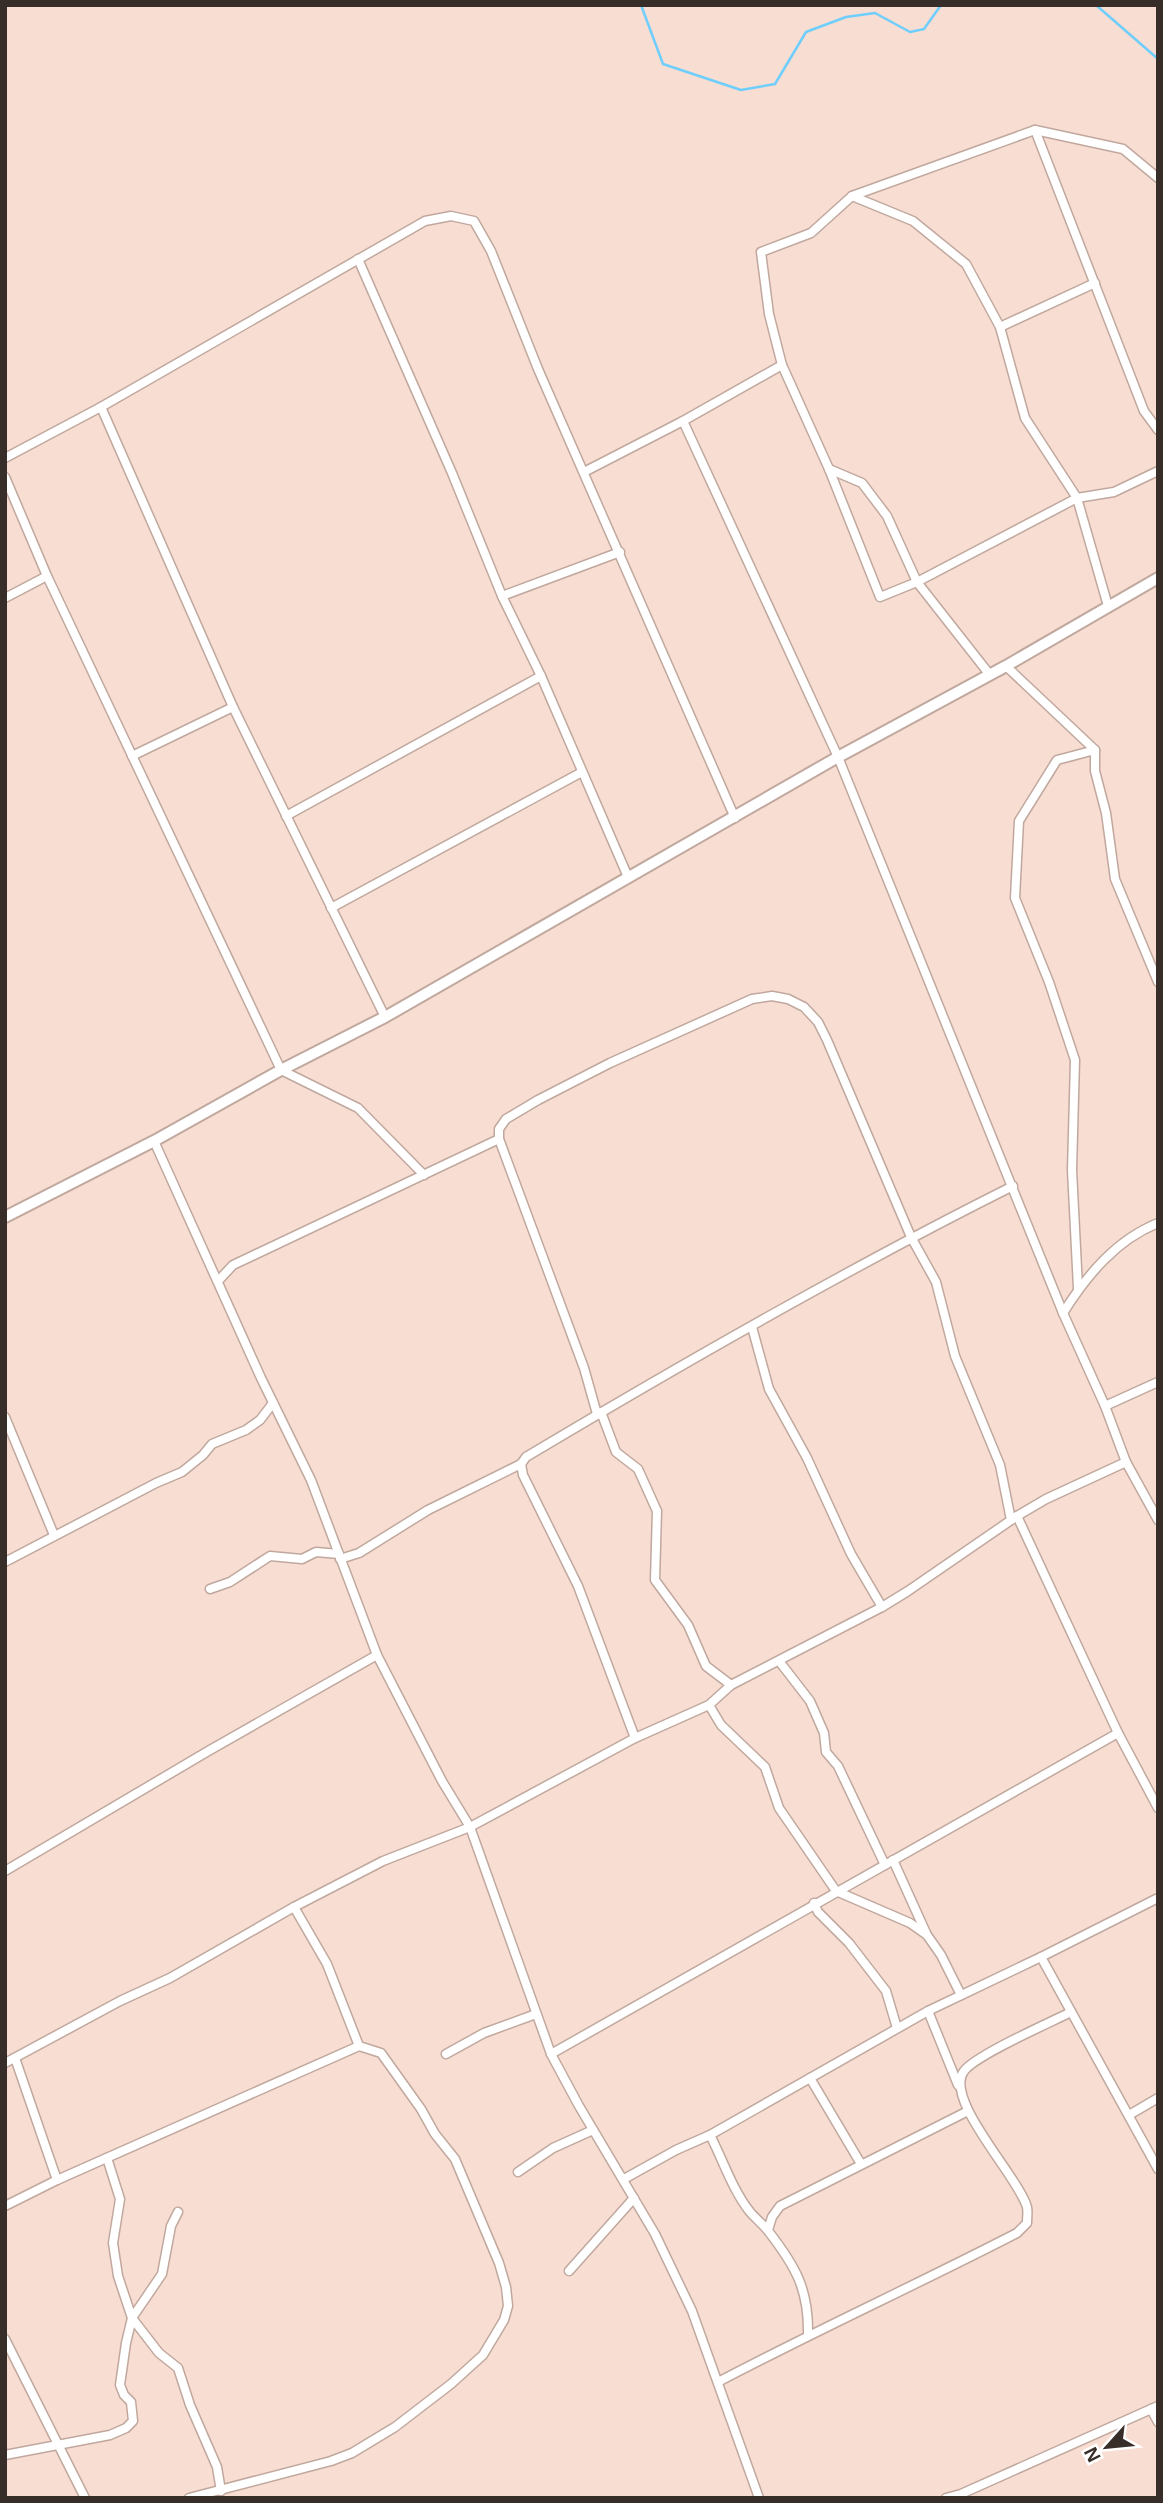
<svg xmlns="http://www.w3.org/2000/svg" width="1163" height="2503" font-family="Arial,sans-serif">
	<style>
		.lines { fill: none; stroke-linecap: round; stroke-linejoin: round }
		.stream { stroke: #6fcefc; stroke-width: 2.5 }
		.minor-casing { stroke: #c1a89e; stroke-width: 11 }
		.tertiary-casing { stroke: #c1a89e; stroke-width: 14 }
		.minor { stroke: #fff; stroke-width: 8 }
		.tertiary { stroke: #fff; stroke-width: 10 }
	</style>
	<rect width="100%" height="100%" fill="#f7ddd2"/>
	<g class="lines">
		<g class="stream">
			<path d="M641,5l22,59 78,26 34,-6 31,-52 40,-15 29,-4 35,19 14,-3 17,-24"/>
			<path d="M1096,5l62,54"/>
		</g>
		<g class="minor-casing">
			<g id="minor">
				<path d="M1035,130l109,281 14,19"/>
				<path d="M852,196l183,-66 88,19 35,29"/>
				<path d="M358,259l94,214 50,123 39,80 87,201"/>
				<path d="M1000,327l95,-44"/>
				<path d="M782,365l47,104 51,128 37,-15 73,93"/>
				<path d="M101,407l132,300 152,310"/>
				<path d="M683,421l155,336 225,556 42,93 21,56 32,58"/>
				<path d="M5,458l96,-51 324,-186 26,-5 23,5 17,30 47,118 197,449"/>
				<path d="M829,469l33,14 25,33 30,66 160,-84 37,-6 44,-21"/>
				<path d="M584,472l99,-51 99,-56 -13,-51 -8,-62 50,-19 41,-37 61,25 53,43 34,63 25,91 52,80 31,108"/>
				<path d="M5,477l42,99 234,494 77,38 66,67"/>
				<path d="M502,596l118,-44"/>
				<path d="M5,598l42,-22"/>
				<path d="M1006,666l89,84v21l11,42 9,66 43,103"/>
				<path d="M132,756l101,-49"/>
				<path d="M286,816l255,-140"/>
				<path d="M331,908l251,-136"/>
				<path d="M154,1141l107,237 50,102 66,175 65,126 28,46 81,227 28,52 76,128 37,77 67,187"/>
				<path d="M218,1281l15,-16 266,-126"/>
				<path d="M1078,1288l-6,-118 3,-110 -26,-78 -34,-84 4,-77 38,-61 38,-10"/>
				<path d="M1063,1313c24,-38 53,-73 95,-90"/>
				<path d="M752,1327l17,62 38,69 44,96 31,53"/>
				<path d="M1105,1406l53,-24"/>
				<path d="M601,1412l15,40 22,17 19,42 -2,69 33,45 18,41 25,19"/>
				<path d="M597,1414l-13,-46 -85,-229v-10l7,-10 32,-19 72,-37 142,-64 20,-3 16,3 16,8 14,15 9,18 84,197 25,45 19,74 45,109 11,55"/>
				<path d="M5,1417l49,118"/>
				<path d="M521,1464l2,11 55,111 57,152"/>
				<path d="M1017,1516l101,217 40,75"/>
				<path d="M340,1559l19,-6 69,-43 93,-46 5,-7c159,-95 321,-188 487,-271"/>
				<path d="M5,1562l151,-79 26,-11 21,-17 9,-11 34,-14 14,-10 13,-17"/>
				<path d="M210,1589l20,-7 40,-26 32,3 14,-7 23,2"/>
				<path d="M779,1661l31,40 14,32 2,19 12,14 47,99"/>
				<path d="M709,1705l12,20 44,42 14,41 57,83 74,32 17,12 14,20 20,40"/>
				<path d="M893,1860l33,73"/>
				<path d="M5,1871l205,-121 167,-95"/>
				<path d="M814,1903l4,9 31,31 37,48 11,37"/>
				<path d="M1041,1957l117,212"/>
				<path d="M928,2011l30,74"/>
				<path d="M446,2054l38,-21 52,-19"/>
				<path d="M551,2054l567,-321"/>
				<path d="M15,2058l42,122"/>
				<path d="M5,2063l115,-62 50,-23 124,-71 89,-46 87,-34 165,-89 74,-33 22,-20 151,-78 26,-16 109,-75 29,-17 80,-37"/>
				<path d="M810,2078l51,86"/>
				<path d="M1129,2115l29,-17"/>
				<path d="M710,2135c13,25 22,54 40,77 6,7 13,12 19,20 27,35 40,58 39,103"/>
				<path d="M107,2158l13,41 -7,44 5,33 14,42 27,35 19,15 12,37 27,62 4,24"/>
				<path d="M518,2172l35,-24 40,-18"/>
				<path d="M624,2179l52,-29 34,-15 218,-124 113,-54 117,-59"/>
				<path d="M5,2206l52,-26 302,-134"/>
				<path d="M768,2230l4,-13 8,-11 188,-95"/>
				<path d="M569,2271l65,-73"/>
				<path d="M5,2339l80,159"/>
				<path d="M718,2382c99,-52 200,-98 299,-149l10,-10c0,-5 1,-11 0,-16 -9,-31 -84,-108 -63,-136 12,-16 85,-48 107,-59"/>
				<path d="M1151,2409l7,13"/>
				<path d="M5,2455l105,-20 16,-7 7,-7 -2,-19 -7,-7 -4,-10 6,-42 6,-25 30,-44 9,-48 7,-14"/>
				<path d="M189,2498l142,-37 21,-8 43,-26 56,-43 32,-29 21,-35 4,-14 -2,-19 -7,-24 -44,-104 -20,-25 -14,-25 -40,-56 -22,-7 -32,-82 -33,-57"/>
				<path d="M946,2498l15,-4 197,-88"/>
			</g>
		</g>
		<g class="tertiary-casing">
			<path id="tertiary" d="M5,1217l149,-76 127,-71 104,-53 453,-260 168,-91 152,-88"/>
		</g>
		<use href="#minor" class="minor"/>
		<use href="#tertiary" class="tertiary"/>
	</g>
	<rect width="1163" height="2503" fill="none" stroke="#372e29" stroke-width="14"/>
	<g transform="translate(1107 2447) rotate(243)" stroke="#ffffff" stroke-width="5" paint-order="stroke">
	<path d="M0-5L12 26L0 18L-12 26Z" fill="#372e29"/>
	<text y="-10" font-size="19" font-weight="bold" text-anchor="middle" fill="#372e29">N</text>
	</g>
</svg>
